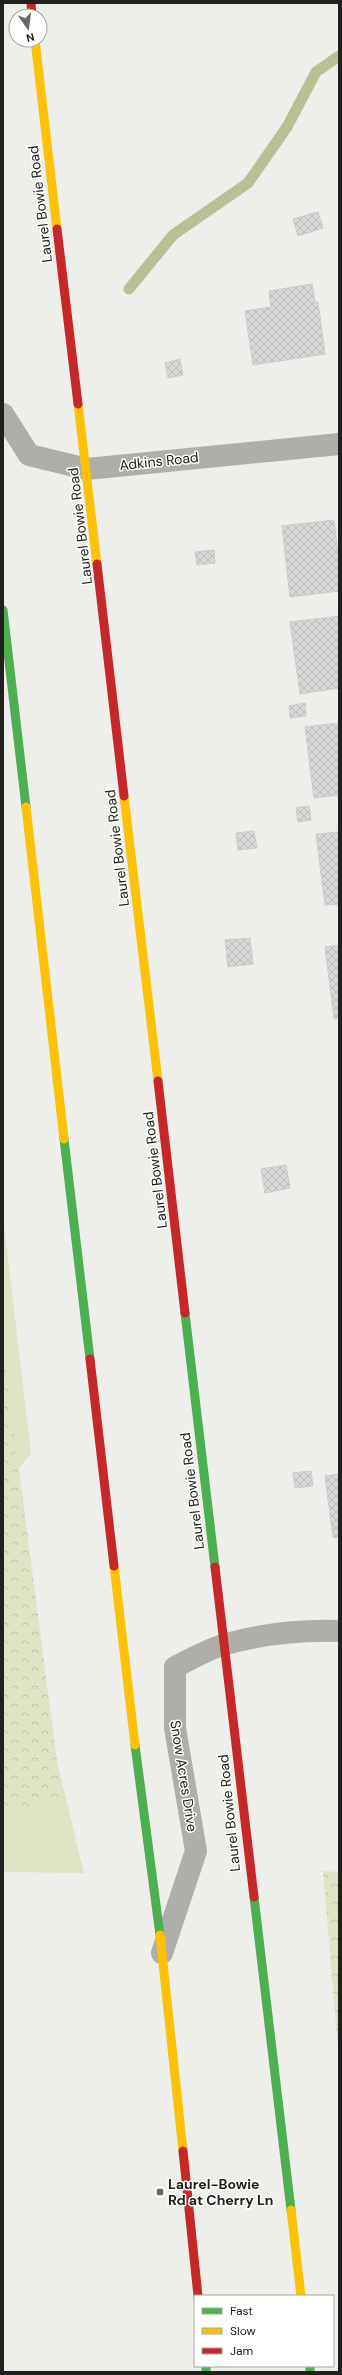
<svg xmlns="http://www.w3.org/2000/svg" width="342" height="2375" font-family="'DM Sans',sans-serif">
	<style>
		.green { fill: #dfe4c7 }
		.forest { fill: url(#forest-crowns) }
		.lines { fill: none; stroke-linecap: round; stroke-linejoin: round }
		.stream { stroke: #bac093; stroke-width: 11 }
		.building { fill: url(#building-cross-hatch); stroke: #cbcccb }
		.street { stroke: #adafa8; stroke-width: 22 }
		.fast { stroke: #4caf50; stroke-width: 9 }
		.slow { stroke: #ffc107; stroke-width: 9 }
		.jam { stroke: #c62828; stroke-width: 9 }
		.poi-dot { fill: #686866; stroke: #fffffe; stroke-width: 1.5 }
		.labels { text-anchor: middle; stroke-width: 3; stroke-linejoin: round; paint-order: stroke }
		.street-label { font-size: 14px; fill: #20201e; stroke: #fffffe }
		.poi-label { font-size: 14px; font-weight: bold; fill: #20201e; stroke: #fffffe; text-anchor: start }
	</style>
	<defs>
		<pattern id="forest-crowns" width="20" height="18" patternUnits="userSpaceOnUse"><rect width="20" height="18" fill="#dfe4c7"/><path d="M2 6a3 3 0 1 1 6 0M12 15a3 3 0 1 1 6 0" fill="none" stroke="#bfc3aa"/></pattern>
		<pattern id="building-cross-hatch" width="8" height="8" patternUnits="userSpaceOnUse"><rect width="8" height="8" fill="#d7d8d7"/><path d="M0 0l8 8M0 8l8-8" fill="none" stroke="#b8b9b8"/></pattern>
	</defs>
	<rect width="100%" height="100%" fill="#eeefeb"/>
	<g class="green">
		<path d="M3,1216l28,237 -28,36z"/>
		<path d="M3,1541l81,332 -81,-1z"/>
	</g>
	<g class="forest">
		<path d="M3,1347l59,452 -59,13z"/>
		<path d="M323,1871l16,1v187z"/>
	</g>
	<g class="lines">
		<path class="stream" d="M129,289l44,-54 75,-52 39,-56 29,-55 23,-16"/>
	</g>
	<g class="building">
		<path d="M318,212l5,16 -25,8 -5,-17z"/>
		<path d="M312,284l3,18h3l7,52 -72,11 -8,-54 26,-4 -2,-16z"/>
		<path d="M180,359l3,16 -15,3 -3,-15z"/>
		<path d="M334,520l5,44v27l-49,6 -8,-71z"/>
		<path d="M214,550l1,13 -18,2 -2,-13z"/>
		<path d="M339,616v72l-39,6 -10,-72z"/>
		<path d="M305,703l1,13 -16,2 -1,-12z"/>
		<path d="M339,723v72l-25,3 -9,-71z"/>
		<path d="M309,806l2,14 -13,2 -2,-14z"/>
		<path d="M254,831l3,17 -19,2 -2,-17z"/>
		<path d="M339,832v72l-14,1 -9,-71z"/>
		<path d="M250,938l3,26 -25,3 -3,-27z"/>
		<path d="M339,945v73l-5,1 -9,-72z"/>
		<path d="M286,1165l4,23 -25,5 -4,-24z"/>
		<path d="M311,1471l2,15 -18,2 -2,-15z"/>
		<path d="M339,1474v63l-6,1 -8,-62z"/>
	</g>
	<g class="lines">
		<g class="street">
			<path d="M3,414l26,41 58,14 252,-25"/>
			<path d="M162,1953l34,-102 -21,-123v-61c16,-8 33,-18 51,-23 36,-10 75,-14 113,-13"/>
		</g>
		<g class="fast">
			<path d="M3,610l23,197"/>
			<path d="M64,1139l26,220"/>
			<path d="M185,1313l30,254"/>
			<path d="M135,1745l25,190"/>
			<path d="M254,1897l37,313"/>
			<path d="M206,2366v6"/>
			<path d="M310,2366v6"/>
		</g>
		<g class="slow">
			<path d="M35,40l22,189"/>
			<path d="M78,404l19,160"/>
			<path d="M124,796l34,285"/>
			<path d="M26,807l38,332"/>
			<path d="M114,1566l21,179"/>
			<path d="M160,1935l23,216"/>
			<path d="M291,2210l10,86"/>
		</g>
		<g class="jam">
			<path d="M31,3l1,13"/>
			<path d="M57,229l21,175"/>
			<path d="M97,564l27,232"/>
			<path d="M158,1081l27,232"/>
			<path d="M90,1359l24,207"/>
			<path d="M215,1567l39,330"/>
			<path d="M183,2151l15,145"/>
		</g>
	</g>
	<rect class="poi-dot" x="156" y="2188" width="8" height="8" rx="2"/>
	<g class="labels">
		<g class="street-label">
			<text transform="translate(40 204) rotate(-97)" y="5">Laurel Bowie Road</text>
			<text transform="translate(159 461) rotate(-6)" y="5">Adkins Road</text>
			<text transform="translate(80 526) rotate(-97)" y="5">Laurel Bowie Road</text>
			<text transform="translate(117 848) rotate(-97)" y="5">Laurel Bowie Road</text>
			<text transform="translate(155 1170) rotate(-97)" y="5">Laurel Bowie Road</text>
			<text transform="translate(192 1491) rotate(-97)" y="5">Laurel Bowie Road</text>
			<text transform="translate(184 1776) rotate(81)" y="5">Snow Acres Drive</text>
			<text transform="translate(229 1813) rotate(-96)" y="5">Laurel Bowie Road</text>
		</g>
		<g class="poi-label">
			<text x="168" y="2189">Laurel-Bowie<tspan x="168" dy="16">Rd at Cherry Ln</tspan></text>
		</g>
	</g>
	<rect width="342" height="2375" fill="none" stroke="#20201e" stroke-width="8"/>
	<rect x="194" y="2295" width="140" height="72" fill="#fffffe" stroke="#a6a6a4"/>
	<rect x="202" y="2308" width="20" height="6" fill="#4caf50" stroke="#a6a6a4"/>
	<text x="230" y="2315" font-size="12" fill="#20201e">Fast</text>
	<rect x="202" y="2328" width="20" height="6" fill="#ffc107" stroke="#a6a6a4"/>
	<text x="230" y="2335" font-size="12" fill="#20201e">Slow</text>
	<rect x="202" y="2348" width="20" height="6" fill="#c62828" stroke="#a6a6a4"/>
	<text x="230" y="2355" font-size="12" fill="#20201e">Jam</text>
	<g transform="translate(28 28) rotate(166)"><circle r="19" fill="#fffffe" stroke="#a6a6a4"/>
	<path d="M0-3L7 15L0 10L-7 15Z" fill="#686866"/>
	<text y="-6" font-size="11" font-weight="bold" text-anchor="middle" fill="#20201e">N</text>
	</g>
</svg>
